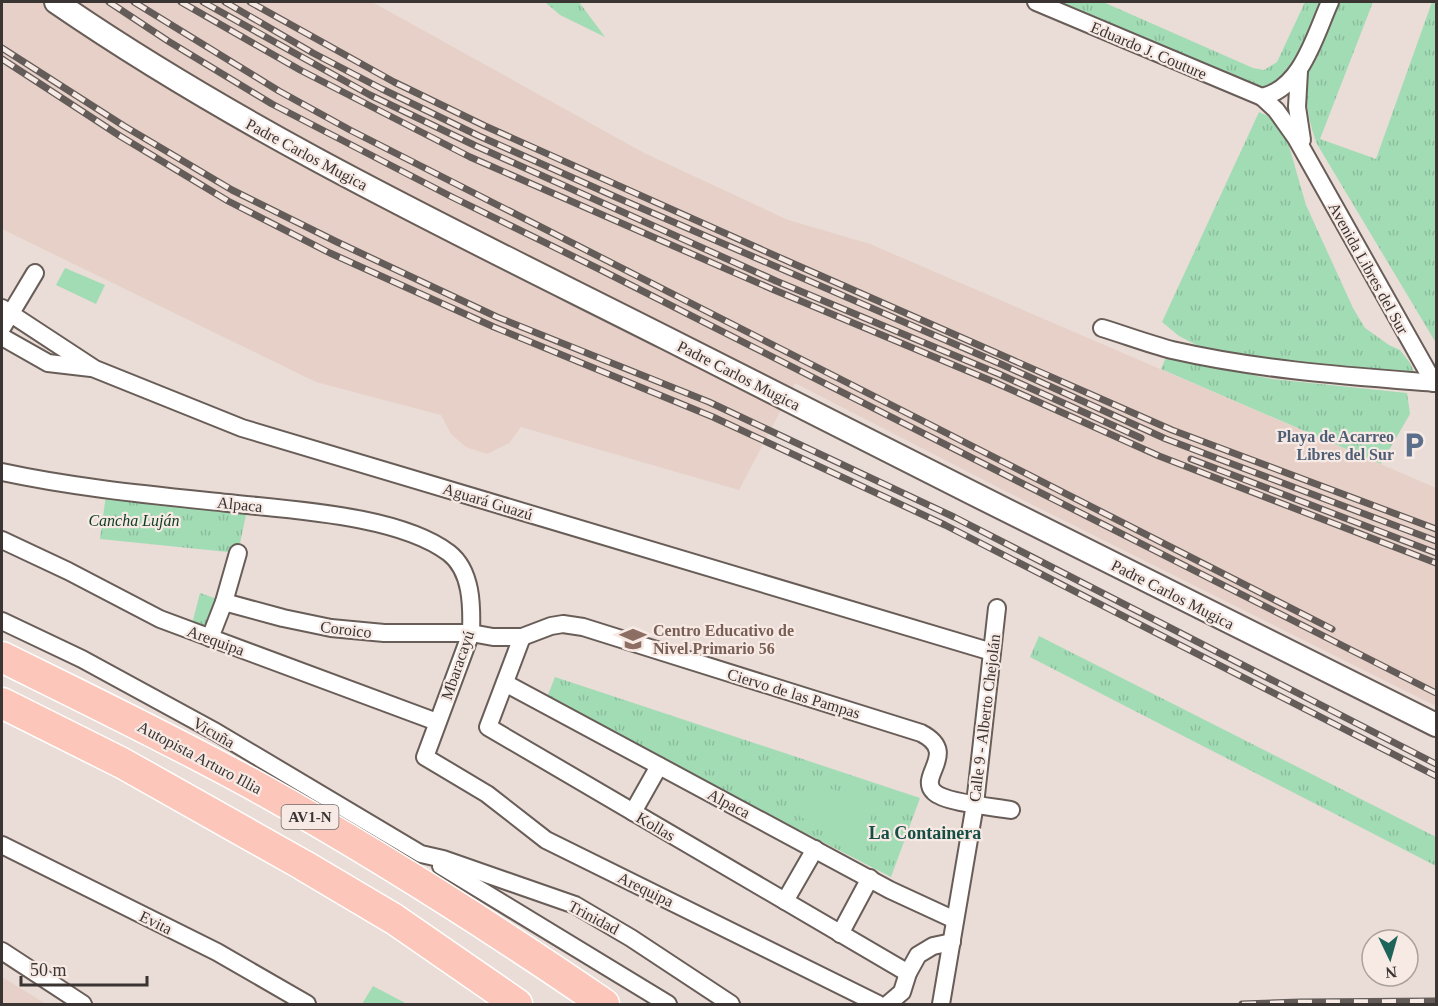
<svg xmlns="http://www.w3.org/2000/svg" width="1438" height="1006" font-family="'Times New Roman',serif">
	<style>
		.built { fill: #e6d0c7 }
		.grass { fill: url(#grass-tufts) }
		.pitch { fill: #a2dcb5 }
		.lines { fill: none; stroke-linecap: round; stroke-linejoin: round }
		.street-casing { stroke: #695d58; stroke-width: 20 }
		.secondary-casing { stroke: #695d58; stroke-width: 26 }
		.highway-casing { stroke: #fff; stroke-width: 33 }
		.street { stroke: #fff; stroke-width: 16 }
		.secondary { stroke: #fff; stroke-width: 22 }
		.highway { stroke: #fcc7ba; stroke-width: 30 }
		.rail-casing { stroke: #635c59; stroke-width: 7 }
		.rail { stroke: #f7e9e4; stroke-width: 4.5; stroke-dasharray: 14; stroke-linecap: butt }
		.labels { text-anchor: middle; stroke-width: 4.5; stroke-linejoin: round; paint-order: stroke }
		.shield { fill: #f7e9e4; stroke: #736b68; stroke-width: 1.5 }
		.shield-label { font-size: 15px; font-weight: bold; fill: #3a3533 }
		.street-label { font-size: 16px; fill: #3a3533; stroke: #f7e9e4 }
		.service-label { font-size: 16px; font-weight: bold; fill: #4e5e75; stroke: #f7e9e4; text-anchor: end }
		.park-label { font-size: 16px; font-style: italic; fill: #0b3c21; stroke: #f7e9e4 }
		.education-label { font-size: 16px; font-weight: bold; fill: #785e54; stroke: #f7e9e4; text-anchor: start }
		.neighbourhood-label { font-size: 18px; font-weight: bold; fill: #144e45; stroke: #f7e9e4 }
	</style>
	<defs>
		<pattern id="grass-tufts" width="24" height="20" patternUnits="userSpaceOnUse" patternTransform="scale(1.5)"><rect width="24" height="20" fill="#a2dcb5"/><path d="M3 7l-1-3M5 7V3M7 7l1-3M15 17l-1-3M17 17v-4M19 17l1-3" fill="none" stroke="#8cbd9c"/></pattern>
	</defs>
	<rect width="100%" height="100%" fill="#eadcd6"/>
	<g class="built">
		<path d="M2,2h370l272,151 144,67 82,24 566,244v218l-409,-204 -232,-119 -56,107 -218,-63 -12,16 -22,11 -21,-7 -15,-13 -10,-19 -125,-33 -314,-153z"/>
		<path d="M2,977l44,27h-44z"/>
	</g>
	<g class="grass">
		<path d="M545,2h34l26,35 -45,-22z"/>
		<path d="M1059,2h44l150,66 11,2 13,-8 28,-60h20l-34,72 -25,14 -19,-3z"/>
		<path d="M1336,2h37l-53,137 56,20 56,-157h4v341l-119,-199c-10,-26 -16,-60 -6,-87 7,-19 17,-37 25,-55z"/>
		<path d="M1259,112l16,7 10,13 21,73 47,103 12,20 24,17 11,5 10,13 7,15 -205,-25 -33,-17 -17,-14z"/>
		<path d="M1166,357l106,22 135,14 3,21 -29,50 -220,-95z"/>
		<path d="M106,495l141,15 -9,43 -138,-14z"/>
		<path d="M200,593l20,7 -11,32 -17,-8z"/>
		<path d="M1039,636l397,201v29l-406,-209z"/>
		<path d="M555,677l365,121 -29,79 -345,-177z"/>
	</g>
	<g class="pitch">
		<path d="M65,268l40,17 -9,19 -40,-19z"/>
		<path d="M813,781l61,26 -12,41 -63,-32z"/>
		<path d="M373,986l34,18h-45z"/>
	</g>
	<g class="lines">
		<g class="street-casing">
			<g id="street">
				<path d="M1036,2l226,95 14,13 20,28 138,245"/>
				<path d="M1299,71l-2,36 5,33"/>
				<path d="M1262,97c40,-9 53,-62 68,-95"/>
				<path d="M2,308l93,61 147,59 750,224"/>
				<path d="M2,328l33,-55"/>
				<path d="M1102,328c23,7 47,16 70,22 87,20 176,26 264,33"/>
				<path d="M2,337l46,26 43,5"/>
				<path d="M2,472c74,16 150,23 226,31 62,7 171,12 221,50 23,18 23,53 22,80l-46,124 62,37 59,46 332,164"/>
				<path d="M2,540l66,31 92,48 277,103"/>
				<path d="M224,602l59,16 48,10 53,5h87l22,4h29l29,-11 12,-2 20,3 338,106c39,20 -4,43 13,59 11,11 61,15 77,18"/>
				<path d="M2,621l80,38 134,73 205,122 22,5 132,46 56,33 100,66"/>
				<path d="M522,637l-34,90 420,246"/>
				<path d="M210,638l14,-36 14,-49"/>
				<path d="M505,683l385,207 65,30"/>
				<path d="M633,812l26,-46"/>
				<path d="M2,845l215,107 90,52"/>
				<path d="M441,866l227,138"/>
				<path d="M785,901l30,-52"/>
				<path d="M840,934l30,-56"/>
				<path d="M2,951l81,53"/>
				<path d="M888,1004l14,-12 6,-19 10,-18 15,-9 19,-4"/>
				<path d="M941,1004l34,-200 22,-196"/>
			</g>
		</g>
		<g class="secondary-casing">
			<path id="secondary" d="M56,2c192,132 402,231 610,336 256,130 513,260 770,387"/>
		</g>
		<g class="highway-casing">
			<g id="highway">
				<path d="M2,657c87,43 174,85 259,132 118,66 232,139 343,215"/>
				<path d="M2,703l120,60 181,102 91,54 123,85"/>
			</g>
		</g>
		<use href="#street" class="street"/>
		<use href="#secondary" class="secondary"/>
		<use href="#highway" class="highway"/>
		<g class="rail-casing">
			<g id="rail">
				<path d="M109,2l59,39 104,63 180,93 149,73 835,423"/>
				<path d="M134,2l145,89 71,39 982,499"/>
				<path d="M181,2l119,68 170,87 302,132 222,93 165,74 277,107"/>
				<path d="M203,2l167,93 106,51 300,135 223,93 142,64"/>
				<path d="M225,2l88,51 69,36 97,47 139,62 385,167 163,74 270,102"/>
				<path d="M250,2l144,80 91,44 300,134 387,170 264,99"/>
				<path d="M2,48l122,78 108,64 105,52 160,75 212,85 245,115 482,247"/>
				<path d="M2,59l118,77 108,65 102,52 164,74 219,90 232,108 491,251"/>
				<path d="M1191,459l245,94"/>
				<path d="M1242,1004l58,-2 136,-1"/>
			</g>
		</g>
		<use href="#rail" class="rail"/>
	</g>
	<defs>
		<g id="parking-bare" transform="scale(2.07)"><path d="M-3.5-5.5H1a3.5 3.5 0 0 1 0 7H-1V5.5H-3.5ZM-1-3.4V-.6H.8a1.4 1.4 0 0 0 0-2.8Z" fill="#5c6f8a" stroke="#f7e9e4" stroke-width="2.5" paint-order="stroke"/></g>
		<g id="school-bare" transform="scale(2.07)"><path d="M0-5L7-2L0 1L-7-2ZM-4 1L0 2.5L4 1V4Q0 6-4 4Z" fill="#8d6e63" stroke="#f7e9e4" stroke-width="2.5" paint-order="stroke"/></g>
	</defs>
	<g fill-rule="evenodd">
		<use href="#parking-bare" x="1414" y="445"/>
		<use href="#school-bare" x="633" y="639"/>
	</g>
	<g class="labels">
		<rect class="shield" x="281.5" y="805" width="57" height="24" rx="4.5"/>
		<g class="shield-label">
			<text x="310" y="822">AV1-N</text>
		</g>
		<g class="street-label">
			<text transform="translate(1149 50) rotate(23)" y="6">Eduardo J. Couture</text>
			<text transform="translate(307 154) rotate(28)" y="6">Padre Carlos Mugica</text>
			<text transform="translate(1369 268) rotate(61)" y="6">Avenida Libres del Sur</text>
			<text transform="translate(739 375) rotate(27)" y="6">Padre Carlos Mugica</text>
			<text transform="translate(488 501) rotate(17)" y="6">Aguará Guazú</text>
			<text transform="translate(240 504) rotate(6)" y="6">Alpaca</text>
			<text transform="translate(1173 594) rotate(27)" y="6">Padre Carlos Mugica</text>
			<text transform="translate(346 629) rotate(7)" y="6">Coroico</text>
			<text transform="translate(216 640) rotate(20)" y="6">Arequipa</text>
			<text transform="translate(457 665) rotate(-71)" y="6">Mbaracayú</text>
			<text transform="translate(794 693) rotate(17)" y="6">Ciervo de las Pampas</text>
			<text transform="translate(984 718) rotate(-83)" y="6">Calle 9 - Alberto Chejolán</text>
			<text transform="translate(214 732) rotate(30)" y="6">Vicuña</text>
			<text transform="translate(200 757) rotate(28)" y="6">Autopista Arturo Illia</text>
			<text transform="translate(729 803) rotate(28)" y="6">Alpaca</text>
			<text transform="translate(656 826) rotate(30)" y="6">Kollas</text>
			<text transform="translate(646 889) rotate(26)" y="6">Arequipa</text>
			<text transform="translate(594 917) rotate(28)" y="6">Trinidad</text>
			<text transform="translate(156 922) rotate(26)" y="6">Evita</text>
		</g>
		<g class="service-label">
			<text x="1394" y="442">Playa de Acarreo<tspan x="1394" dy="18">Libres del Sur</tspan></text>
		</g>
		<g class="park-label">
			<text x="134" y="526">Cancha Luján</text>
		</g>
		<g class="education-label">
			<text x="653" y="636">Centro Educativo de<tspan x="653" dy="18">Nivel Primario 56</tspan></text>
		</g>
		<g class="neighbourhood-label">
			<text x="925" y="839">La Containera</text>
		</g>
	</g>
	<rect width="1438" height="1006" fill="none" stroke="#3a3533" stroke-width="6"/>
	<g transform="translate(1390 958) rotate(175)"><circle r="28" fill="#f7e9e4" stroke="#aba19d" stroke-width="1.5"/>
	<path d="M0-4.5L10 22L0 15L-10 22Z" fill="#1d655b"/>
	<text y="-9" font-size="16" font-weight="bold" text-anchor="middle" fill="#3a3533">N</text>
	</g>
	<path d="M21 976v9h126v-9" fill="none" stroke="#3a3533" stroke-width="3"/>
	<text x="30" y="976" font-size="18" fill="#3a3533" stroke="#f7e9e4" stroke-width="4.5" paint-order="stroke">50 m</text>
</svg>
